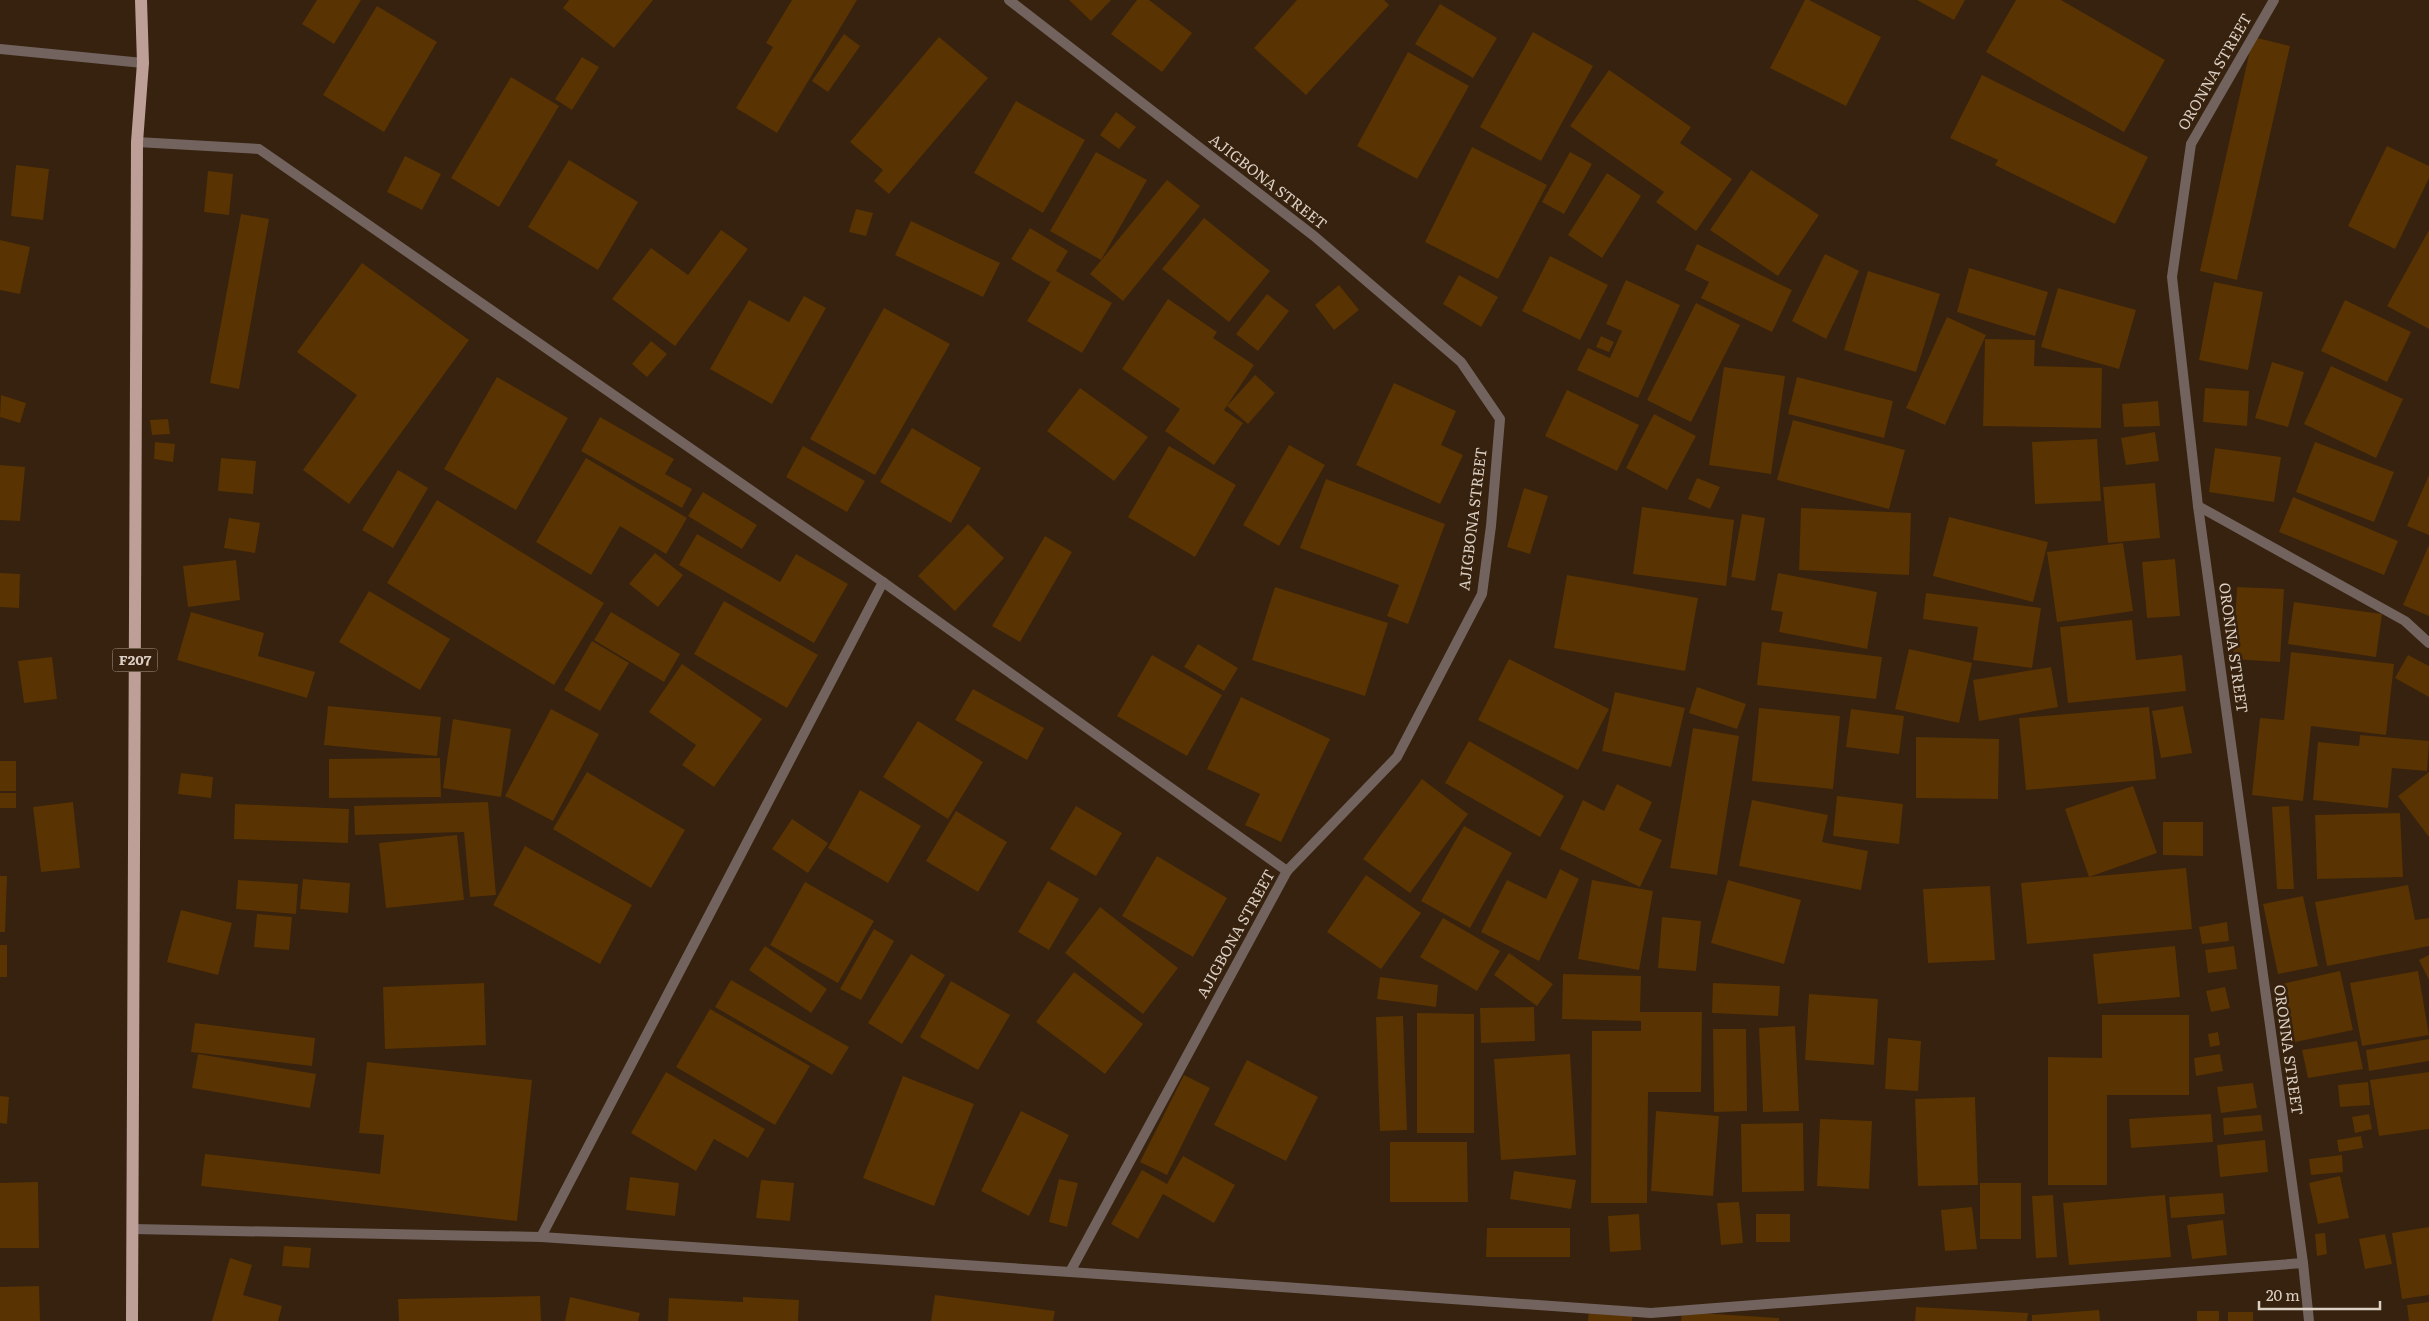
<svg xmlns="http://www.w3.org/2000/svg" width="2429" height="1321" font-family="Literata,serif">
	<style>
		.building { fill: #593301 }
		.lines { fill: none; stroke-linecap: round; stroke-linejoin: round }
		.minor { stroke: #72635f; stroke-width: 10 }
		.primary { stroke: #bd9f97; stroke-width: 12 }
		.labels { text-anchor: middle; stroke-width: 5; stroke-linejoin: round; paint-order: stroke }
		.shield { fill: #36220e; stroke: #aa9b8d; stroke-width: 1 }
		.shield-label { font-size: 14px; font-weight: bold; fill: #dccfc3 }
		.street-label { font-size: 15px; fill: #dccfc3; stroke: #36220e }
	</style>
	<rect width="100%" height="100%" fill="#36220e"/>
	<g class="building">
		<path d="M317,0h44l-27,44 -32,-20z"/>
		<path d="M569,0h84l-39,48 -51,-40z"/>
		<path d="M792,0h65l-80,133 -41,-25 37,-61 -7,-4z"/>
		<path d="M1069,0h42l-20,21z"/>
		<path d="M1137,0h12l43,33 -30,39 -51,-38z"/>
		<path d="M1297,0h87l5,5 -83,90 -52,-47z"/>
		<path d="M1805,0h4l72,37 -35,69 -76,-38z"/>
		<path d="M1917,0h48l-11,20z"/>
		<path d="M2016,0h45l104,60 -41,72 -138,-80z"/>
		<path d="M1440,4l57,34 -24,40 -58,-34z"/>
		<path d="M377,6l60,36 -53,90 -61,-37z"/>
		<path d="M1533,32l60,34 -52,95 -61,-34z"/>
		<path d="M844,34l16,12 -32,46 -16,-11z"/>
		<path d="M939,37l49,41 -99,116 -15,-13 9,-11 -33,-28z"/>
		<path d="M2253,37l37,9 -53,234 -37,-9z"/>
		<path d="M1408,52l61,34 -52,93 -60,-33z"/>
		<path d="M582,57l17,10 -27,43 -17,-11z"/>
		<path d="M1609,70l82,57 -11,16 52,36 -36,52 -40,-29 8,-10 -94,-66z"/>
		<path d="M1982,75l166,82 -33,67 -120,-59 3,-5 -48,-22z"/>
		<path d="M511,77l48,29 -60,101 -48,-29z"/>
		<path d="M1016,101l69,39 -42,73 -69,-40z"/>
		<path d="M1116,112l20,15 -17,22 -19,-14z"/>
		<path d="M2387,146l42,20v12l-34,71 -47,-23z"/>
		<path d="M1472,147l75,38 -49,94 -73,-37z"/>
		<path d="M1096,152l51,28 -46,80 -51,-29z"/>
		<path d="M1570,152l22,12 -28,50 -22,-12z"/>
		<path d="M405,156l36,18 -19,36 -35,-18z"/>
		<path d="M569,160l69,42 -40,68 -70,-43z"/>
		<path d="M16,165l33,4 -6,51 -32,-4z"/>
		<path d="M1751,170l68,45 -41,61 -68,-46z"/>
		<path d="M208,171l25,3 -4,41 -25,-3z"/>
		<path d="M1607,173l34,23 -39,62 -34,-23z"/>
		<path d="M1167,180l33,26 -77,95 -33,-27z"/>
		<path d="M856,209l17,4 -7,23 -17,-4z"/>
		<path d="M241,214l28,5 -30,170 -29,-6z"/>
		<path d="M1204,218l66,53 -41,51 -67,-53z"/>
		<path d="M911,221l89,42 -17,34 -88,-42z"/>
		<path d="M1030,228l38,23 -12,20 56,32 -30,50 -55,-32 26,-43 -3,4 -39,-23z"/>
		<path d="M721,230l27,19 -73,97 -63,-47 39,-51 37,27z"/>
		<path d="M2429,230v99l-42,-23z"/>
		<path d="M0,240l30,7 -10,47 -20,-4z"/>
		<path d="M1697,244l95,46 -20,42 -71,-34 8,-16 -24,-12z"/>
		<path d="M1825,254l34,17 -33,68 -34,-18z"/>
		<path d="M1550,256l58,29 -28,55 -58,-29z"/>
		<path d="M362,263l107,77 -120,164 -46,-34 54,-75 -60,-43z"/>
		<path d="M1969,268l79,24 -13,44 -78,-24z"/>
		<path d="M1868,271l72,23 -24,78 -72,-22z"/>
		<path d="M1459,275l39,22 -17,30 -38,-23z"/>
		<path d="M1626,280l54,25 -42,93 -61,-28 11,-22 22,10 12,-27 -16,-7z"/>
		<path d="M2214,282l49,10 -15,78 -49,-10z"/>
		<path d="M1339,285l20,25 -25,20 -19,-25z"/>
		<path d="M2058,288l78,22 -17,59 -78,-22z"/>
		<path d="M1267,294l22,17 -31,40 -22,-17z"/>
		<path d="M804,296l22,12 -54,96 -62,-35 39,-69 40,22z"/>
		<path d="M1168,299l49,33 -4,6 41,27 -30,45 19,13 -29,42 -49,-34 15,-22 -58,-40z"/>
		<path d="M2345,300l66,32 -24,50 -66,-31z"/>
		<path d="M1696,303l44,22 -49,97 -44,-22z"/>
		<path d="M884,308l66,36 -75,131 -65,-36z"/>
		<path d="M1947,317l39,18 -41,90 -39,-17z"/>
		<path d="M1601,336l13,6 -5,10 -13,-5z"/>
		<path d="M1985,339l50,1 -1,26 68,2 -1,60 -118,-2z"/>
		<path d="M651,341l16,13 -20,23 -15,-13z"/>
		<path d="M2272,362l32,10 -16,55 -33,-9z"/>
		<path d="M2331,366l72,33 -27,59 -72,-34z"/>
		<path d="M1724,367l61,9 -14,98 -62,-9z"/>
		<path d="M1255,375l20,18 -27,31 -21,-18z"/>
		<path d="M497,377l71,41 -52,92 -72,-41z"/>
		<path d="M1797,377l96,24 -9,37 -96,-24z"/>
		<path d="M1394,383l62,28 -15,34 22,10 -23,49 -84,-39z"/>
		<path d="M1080,388l68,49 -34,44 -67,-50z"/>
		<path d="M2205,388l44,3 -2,35 -44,-4z"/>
		<path d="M1567,390l72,35 -22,46 -72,-35z"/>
		<path d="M1,395l25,8 -6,20 -20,-6z"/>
		<path d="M2158,401l2,25 -36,1 -2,-23z"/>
		<path d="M1654,414l42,22 -29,54 -41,-22z"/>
		<path d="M600,417l74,42 -9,15 27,15 -10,19 -101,-57z"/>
		<path d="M168,419l2,15 -18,1 -2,-15z"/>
		<path d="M1793,420l112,30 -16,59 -112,-29z"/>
		<path d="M912,428l69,40 -30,55 -71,-41z"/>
		<path d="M2155,432l4,29 -33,4 -5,-27z"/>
		<path d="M2097,439l4,62 -66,3 -3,-62z"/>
		<path d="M155,442l20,2 -2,18 -19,-3z"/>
		<path d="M2315,442l79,30 -20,50 -78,-30z"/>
		<path d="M1289,445l36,20 -46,81 -36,-21z"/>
		<path d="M803,446l62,35 -18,31 -61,-35z"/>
		<path d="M1169,446l67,39 -41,72 -67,-40z"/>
		<path d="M2215,448l66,9 -7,45 -65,-10z"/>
		<path d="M221,458l35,3 -3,33 -35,-3z"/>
		<path d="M586,458l101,60 -21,36 -46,-28 -29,49 -55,-33z"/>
		<path d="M0,465l25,2 -5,54 -20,-1z"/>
		<path d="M398,470l30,18 -35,60 -31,-18z"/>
		<path d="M2429,475v60l-22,-9z"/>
		<path d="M1697,478l23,9 -10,22 -22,-10z"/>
		<path d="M1326,479l119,45 -37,100 -21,-8 12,-31 -99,-37z"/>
		<path d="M2155,483l5,55 -52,5 -5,-56z"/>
		<path d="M1524,488l24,8 -18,58 -23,-7z"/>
		<path d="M703,492l54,33 -15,24 -54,-33z"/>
		<path d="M2293,497l105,44 -14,34 -105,-43z"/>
		<path d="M437,500l167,103 -50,82 -167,-102z"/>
		<path d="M1642,507l92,13 -8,66 -93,-12z"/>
		<path d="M1801,508l110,5 -2,62 -110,-5z"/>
		<path d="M1742,514l23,4 -10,63 -24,-4z"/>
		<path d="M1949,517l99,25 -15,60 -100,-26z"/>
		<path d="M229,518l31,5 -5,30 -31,-5z"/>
		<path d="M968,524l36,34 -49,53 -37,-35z"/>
		<path d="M697,534l83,48 16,-28 52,30 -34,59 -135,-78z"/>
		<path d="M1045,536l27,16 -52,90 -28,-16z"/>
		<path d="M2123,543l10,68 -76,11 -10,-70z"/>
		<path d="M2429,545v71l-26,-11z"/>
		<path d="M655,553l28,22 -25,32 -29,-23z"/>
		<path d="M2175,559l5,57 -33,2 -5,-56z"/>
		<path d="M236,560l4,40 -52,7 -5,-41z"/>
		<path d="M0,573l20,1 -1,34 -19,-1z"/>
		<path d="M1778,573l99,19 -10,57 -88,-17 4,-20 -12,-2z"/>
		<path d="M1567,575l131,23 -13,73 -131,-23z"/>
		<path d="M1275,587l113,36 -23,73 -113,-36z"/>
		<path d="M2237,587l47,2 -4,73 -47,-3z"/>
		<path d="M369,591l81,48 -30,51 -81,-48z"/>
		<path d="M1926,593l115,15 -9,60 -59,-8 5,-33 -55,-8z"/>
		<path d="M724,601l94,54 -31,53 -93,-54z"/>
		<path d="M2294,602l88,12 -6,43 -88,-13z"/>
		<path d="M191,612l73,21 -6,23 57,16 -8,26 -130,-38z"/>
		<path d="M611,612l69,42 -16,28 -70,-42z"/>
		<path d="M2132,620l4,40 46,-5 4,36 -118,12 -8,-76z"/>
		<path d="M592,641l37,22 -29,48 -36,-21z"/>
		<path d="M1762,642l120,15 -6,42 -119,-14z"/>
		<path d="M1198,644l40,24 -14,23 -40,-24z"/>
		<path d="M1909,649l63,14 -13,60 -64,-14z"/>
		<path d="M2291,652l103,12 -8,71 -75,-9 -8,75 -51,-6 8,-77 24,2z"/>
		<path d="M1152,655l70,40 -35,61 -70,-40z"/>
		<path d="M2408,655l21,11v31l-34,-19z"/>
		<path d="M52,657l5,42 -33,4 -6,-42z"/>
		<path d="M1509,659l100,50 -31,61 -100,-50z"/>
		<path d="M682,664l80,55 -48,68 -32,-22 14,-20 -47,-33z"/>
		<path d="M2051,667l7,40 -79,14 -6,-41z"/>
		<path d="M1697,687l49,17 -9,25 -48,-16z"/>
		<path d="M973,689l71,39 -17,32 -72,-40z"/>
		<path d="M1615,692l70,16 -14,59 -69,-16z"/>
		<path d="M1241,697l89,42 -49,103 -36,-17 15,-31 -53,-25z"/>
		<path d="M328,706l113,11 -4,39 -113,-11z"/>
		<path d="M2183,706l9,47 -31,5 -9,-47z"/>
		<path d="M2149,707l7,72 -130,11 -7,-72z"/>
		<path d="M1759,708l81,8 -7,73 -81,-8z"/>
		<path d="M551,709l48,25 -46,87 -48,-25z"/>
		<path d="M1851,709l53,7 -5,38 -53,-7z"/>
		<path d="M453,719l58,10 -10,68 -58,-9z"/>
		<path d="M918,721l65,41 -35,57 -65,-42z"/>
		<path d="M1693,728l46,8 -22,139 -47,-7z"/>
		<path d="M2360,735l69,6 -2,30 -35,-3 -4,40 -75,-8 5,-58 41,4z"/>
		<path d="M1916,737l83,2 -1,60 -82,-1z"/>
		<path d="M1469,741l95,55 -24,41 -95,-54z"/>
		<path d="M440,758l1,39 -112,1v-39z"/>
		<rect x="0" y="761" width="16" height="30"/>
		<path d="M587,772l98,58 -34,58 -98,-59z"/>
		<path d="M2429,772v65l-31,-41z"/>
		<path d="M181,773l32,4 -2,21 -33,-4z"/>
		<path d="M1422,779l46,35 -58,79 -47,-34z"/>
		<path d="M1617,784l35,18 -13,28 23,10 -22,47 -80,-38 23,-49 21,11z"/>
		<path d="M2133,786l24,67 -68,24 -24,-68z"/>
		<path d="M860,790l61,36 -33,57 -60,-35z"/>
		<rect x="0" y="793" width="16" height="15"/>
		<path d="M1837,796l66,8 -4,40 -66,-8z"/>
		<path d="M1752,800l76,15 -6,27 46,9 -7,39 -122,-24z"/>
		<path d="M73,802l7,66 -39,4 -8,-65z"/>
		<path d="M488,802l8,93 -26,2 -6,-65 -109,3 -1,-29z"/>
		<path d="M235,804l114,5 -1,34 -114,-4z"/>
		<path d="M1076,806l46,27 -26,43 -46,-27z"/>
		<path d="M2289,806l5,83h-17l-5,-82z"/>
		<path d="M956,811l51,31 -29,50 -52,-31z"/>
		<path d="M2400,813l3,64 -86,2 -2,-64z"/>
		<path d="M792,819l36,24 -20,30 -36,-24z"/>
		<path d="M2163,822h40v34l-40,-1z"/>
		<path d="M1464,826l48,27 -42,75 -49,-27z"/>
		<path d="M457,835l7,65 -78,8 -7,-65z"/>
		<path d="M525,846l107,59 -32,59 -107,-59z"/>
		<path d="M1157,856l70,42 -34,59 -71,-41z"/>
		<path d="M2186,868l6,61 -165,15 -6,-61z"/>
		<path d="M1560,869l19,10 -40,82 -58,-29 26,-52 39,19z"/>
		<path d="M1366,875l55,38 -40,56 -54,-37z"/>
		<path d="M0,876h7l-2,56h-5z"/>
		<path d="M303,879l47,4 -2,30 -48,-4z"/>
		<path d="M238,880l60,4 -2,30 -60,-5z"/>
		<path d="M1592,880l61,11 -14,79 -61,-11z"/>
		<path d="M1728,880l73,20 -17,64 -73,-21z"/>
		<path d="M1048,881l31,18 -30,51 -31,-18z"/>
		<path d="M805,882l69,39 -36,62 -68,-38z"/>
		<path d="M2408,885l7,35 14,-2v28l-102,20 -12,-64z"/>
		<path d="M1990,886l5,74 -67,3 -5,-74z"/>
		<path d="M2303,896l15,70 -40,8 -15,-70z"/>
		<path d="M1100,907l78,61 -35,46 -78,-61z"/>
		<path d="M181,910l51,13 -14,52 -51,-13z"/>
		<path d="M257,914l35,3 -3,33 -35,-3z"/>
		<path d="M1662,917l39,4 -5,50 -38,-3z"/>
		<path d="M1443,918l57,33 -23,40 -57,-34z"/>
		<path d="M2227,922l2,19 -27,3 -3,-17z"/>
		<path d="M874,929l20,12 -33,59 -21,-11z"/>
		<rect x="0" y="945" width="7" height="32"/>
		<path d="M765,946l62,43 -16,24 -62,-43z"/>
		<path d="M2175,946l5,51 -82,7 -5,-50z"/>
		<path d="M2234,946l3,23 -29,4 -3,-23z"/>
		<path d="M1509,953l44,31 -16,22 -43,-31z"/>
		<path d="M911,954l34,21 -43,69 -34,-21z"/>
		<path d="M2429,955v25l-10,-20z"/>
		<path d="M2340,971l13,59 -58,12 -13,-58z"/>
		<path d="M2418,971l11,64 -67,11 -12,-63z"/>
		<path d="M1074,972l69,52 -38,50 -69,-52z"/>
		<path d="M1563,974l78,2 -1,36h62l-1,80h-53l-1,111h-56l1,-172h49v-10l-79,-2z"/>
		<path d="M1380,977l58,8 -2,22 -59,-8z"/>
		<path d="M731,980l118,67 -17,28 -117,-68z"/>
		<path d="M951,981l59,34 -32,55 -58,-33z"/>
		<path d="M484,983l2,62 -101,4 -2,-62z"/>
		<path d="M1713,983l67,3 -2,30 -66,-3z"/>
		<path d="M2225,987l5,21 -19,4 -5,-21z"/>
		<path d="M1809,994l69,5 -4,66 -69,-5z"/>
		<path d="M1534,1007l1,34 -54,2 -1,-35z"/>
		<path d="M710,1009l100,57 -35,59 -99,-58z"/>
		<path d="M1417,1013l57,1v119h-57z"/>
		<path d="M2102,1015h87v80h-82v90h-59v-128l54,1z"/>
		<path d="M1403,1016l4,114 -27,1 -4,-114z"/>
		<path d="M195,1023l120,15 -3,28 -121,-14z"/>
		<path d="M1795,1026l4,85 -36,1 -4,-84z"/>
		<path d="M1713,1029h33l1,82 -33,1z"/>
		<path d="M2218,1032l2,13 -10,2 -2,-13z"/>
		<path d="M1888,1038l33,3 -3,50 -33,-2z"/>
		<path d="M2429,1039v22l-60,10 -3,-21z"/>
		<path d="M2357,1041l6,28 -55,9 -6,-28z"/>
		<path d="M198,1054l118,20 -6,34 -118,-20z"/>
		<path d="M1570,1054l6,101 -75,5 -7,-101z"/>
		<path d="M2220,1054l3,17 -27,5 -2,-18z"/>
		<path d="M1247,1060l71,37 -32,64 -72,-36z"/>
		<path d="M367,1062l165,18 -15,141 -316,-35 4,-32 175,20 4,-39 -25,-2z"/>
		<path d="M666,1072l99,57 -17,29 -34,-19 -18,32 -65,-38z"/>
		<path d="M2429,1072v57l-50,7 -9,-56z"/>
		<path d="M1184,1075l26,13 -43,87 -27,-13z"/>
		<path d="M903,1076l71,28 -40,102 -71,-28z"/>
		<path d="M2368,1082l2,23 -30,2 -2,-22z"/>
		<path d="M2253,1083l4,25 -36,5 -4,-26z"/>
		<path d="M0,1096l9,1 -2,27 -7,-1z"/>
		<path d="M1975,1097l3,88 -60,1 -3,-87z"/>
		<path d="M1021,1111l48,24 -40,81 -48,-25z"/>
		<path d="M1656,1111l63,5 -6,80 -62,-5z"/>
		<path d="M2211,1114l2,28 -82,6 -2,-29z"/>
		<path d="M2369,1114l3,15 -17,4 -3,-16z"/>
		<path d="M2261,1115l2,16 -39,4 -1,-17z"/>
		<path d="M1820,1119l52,2 -3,68 -52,-3z"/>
		<path d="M1803,1123l1,68 -62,1 -1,-68z"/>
		<path d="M2361,1136l2,12 -24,4 -2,-12z"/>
		<path d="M2265,1140l3,32 -48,5 -3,-32z"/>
		<path d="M1390,1142h77l1,60h-78z"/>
		<path d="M2342,1155l1,17 -32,3 -2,-16z"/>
		<path d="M1183,1156l52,29 -21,38 -51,-29 -25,45 -27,-15 31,-54 25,14z"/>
		<path d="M1514,1171l62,9 -5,29 -61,-10z"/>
		<path d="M2340,1176l9,42 -31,6 -9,-41z"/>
		<path d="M630,1177l49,6 -4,33 -49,-6z"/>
		<path d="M1059,1179l19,4 -11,44 -18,-5z"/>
		<path d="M761,1180l33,3 -4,38 -34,-3z"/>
		<path d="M38,1182l1,66h-39v-65z"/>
		<rect x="1980" y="1183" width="41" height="56"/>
		<path d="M2223,1193l2,21 -54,4 -2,-21z"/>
		<path d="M2053,1195l4,62 -21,1 -4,-62z"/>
		<path d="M2165,1195l6,62 -102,8 -6,-62z"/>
		<path d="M1739,1202l4,41 -22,2 -4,-42z"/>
		<path d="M1972,1207l5,42 -32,2 -4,-41z"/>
		<path d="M1639,1214l2,36 -31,2 -2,-36z"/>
		<rect x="1756" y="1214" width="34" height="28"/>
		<path d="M2223,1220l4,35 -35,4 -5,-34z"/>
		<path d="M2429,1227v68l-27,4 -10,-66z"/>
		<path d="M1487,1228h83v29h-84z"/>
		<path d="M2325,1233l2,21 -10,2 -2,-22z"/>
		<path d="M2385,1234l7,30 -27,5 -6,-30z"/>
		<path d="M284,1246l27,2 -2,20 -27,-2z"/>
		<path d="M230,1258l22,7 -9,30 39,11 -4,15h-66z"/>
		<path d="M39,1286l1,35h-40v-34z"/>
		<path d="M935,1295l120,16 -2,10h-122z"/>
		<path d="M540,1296l1,25h-142l-1,-22z"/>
		<path d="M570,1297l70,16 -2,8h-73z"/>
		<path d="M743,1297l56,3 -1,21h-130l1,-23 74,4z"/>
		<path d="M2429,1302v19h-20l-2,-16z"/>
		<path d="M1916,1307l112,6 -1,8h-112z"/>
		<path d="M1589,1308l44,5 -1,8h-44z"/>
		<path d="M2099,1310l1,11h-68v-6z"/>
		<rect x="2197" y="1311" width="22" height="10"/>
		<path d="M1682,1312l97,6v3h-98z"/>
		<rect x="2228" y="1312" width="25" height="9"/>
	</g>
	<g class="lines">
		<g class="minor">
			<path d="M1009,0l305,236 147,126 39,57 -9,107 -9,68 -85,163 -110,114 -217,401"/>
			<path d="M2274,0l-83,144 -19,133 26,229 105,757 6,58"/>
			<path d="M0,49l143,14"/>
			<path d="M137,142l122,7 624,433 404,289"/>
			<path d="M2198,506l207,115 24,22"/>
			<path d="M133,1229l408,8 529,35 581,41 652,-50"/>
			<path d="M541,1237l342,-655"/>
		</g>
		<path class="primary" d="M132,1321l5,-1179 6,-79 -2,-63"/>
	</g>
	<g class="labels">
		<rect class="shield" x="112.5" y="648.5" width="45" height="23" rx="4"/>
		<g class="shield-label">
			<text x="135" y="665">F207</text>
		</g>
		<g class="street-label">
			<text transform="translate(2215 72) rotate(-60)" y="5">ORONNA STREET</text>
			<text transform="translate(1268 182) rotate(38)" y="5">AJIGBONA STREET</text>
			<text transform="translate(1473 519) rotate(-83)" y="5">AJIGBONA STREET</text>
			<text transform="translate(2233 648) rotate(82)" y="5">ORONNA STREET</text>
			<text transform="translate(1236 934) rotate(-61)" y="5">AJIGBONA STREET</text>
			<text transform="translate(2288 1050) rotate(82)" y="5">ORONNA STREET</text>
		</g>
	</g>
	<path d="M2259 1301v8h121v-8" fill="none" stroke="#dccfc3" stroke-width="2.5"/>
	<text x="2266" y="1301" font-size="15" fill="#dccfc3" stroke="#36220e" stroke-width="4" paint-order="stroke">20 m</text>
</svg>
